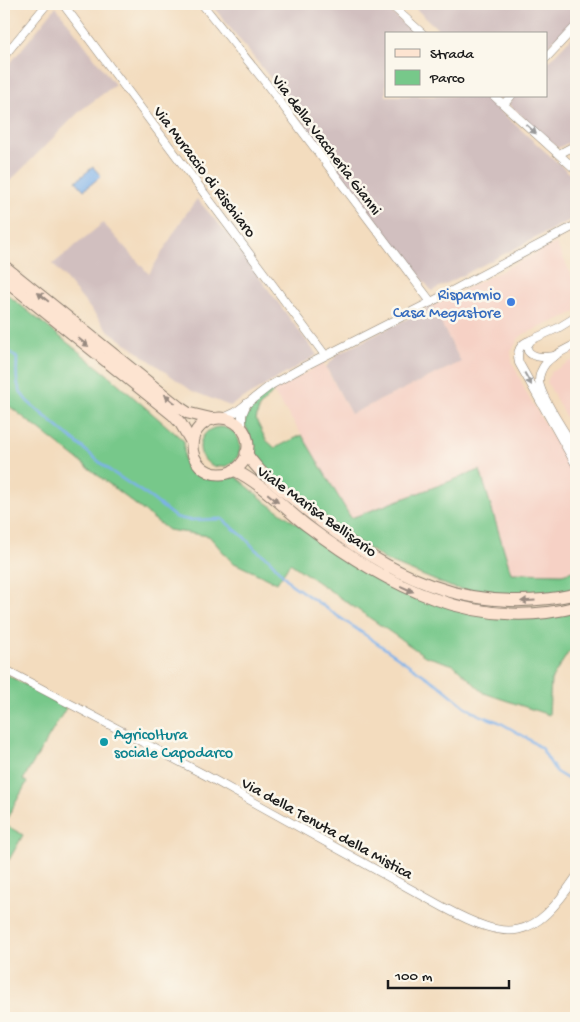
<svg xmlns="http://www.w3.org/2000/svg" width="580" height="1022" font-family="'Gochi Hand',sans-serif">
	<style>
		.built { fill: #f6d1c5 }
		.industrial { fill: #d1bfbf }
		.green { fill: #77c88a; stroke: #4a7253 }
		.water { fill: #7db1ea; stroke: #4c6683 }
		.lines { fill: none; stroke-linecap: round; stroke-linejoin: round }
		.stream { stroke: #7db1ea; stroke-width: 2.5 }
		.minor-casing { stroke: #887c6d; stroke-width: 9 }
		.secondary-casing { stroke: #887c6d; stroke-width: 13 }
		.minor { stroke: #fff; stroke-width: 8 }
		.secondary { stroke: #fde4d1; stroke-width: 11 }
		.oneway { fill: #999 }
		.oneway2 { fill: #988a80 }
		.shop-dot { fill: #3f7fe0; stroke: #fbf7ec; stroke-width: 2 }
		.culture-dot { fill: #0f9aa8; stroke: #fbf7ec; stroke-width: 2 }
		.labels { text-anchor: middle; stroke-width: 5; stroke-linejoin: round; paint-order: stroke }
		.street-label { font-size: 16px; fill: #1c1c1c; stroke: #fbf7ec }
		.shop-label { font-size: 16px; fill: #366cbe; stroke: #fbf7ec; text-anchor: end }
		.culture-label { font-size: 16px; fill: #0d838f; stroke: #fbf7ec; text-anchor: start }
	</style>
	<rect width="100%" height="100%" fill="#fbf7ec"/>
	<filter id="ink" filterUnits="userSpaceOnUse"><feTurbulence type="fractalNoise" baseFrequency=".02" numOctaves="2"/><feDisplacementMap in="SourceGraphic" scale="10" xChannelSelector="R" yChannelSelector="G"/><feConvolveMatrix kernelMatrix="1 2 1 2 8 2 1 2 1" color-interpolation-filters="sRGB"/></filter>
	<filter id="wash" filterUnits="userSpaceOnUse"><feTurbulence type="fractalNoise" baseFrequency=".0096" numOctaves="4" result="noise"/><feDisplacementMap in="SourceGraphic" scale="20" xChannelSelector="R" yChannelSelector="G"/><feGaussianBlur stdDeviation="1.12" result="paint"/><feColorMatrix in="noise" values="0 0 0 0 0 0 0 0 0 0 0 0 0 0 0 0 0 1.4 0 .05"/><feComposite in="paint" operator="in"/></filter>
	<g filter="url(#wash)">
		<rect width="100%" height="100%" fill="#f3dcbe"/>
		<g class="built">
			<path d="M556,243l20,42v27l-52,22 -5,4 -8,14 1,9 15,33 49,82v94l-14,4h-51l-31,-104 -129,48 -49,-83 -29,-43 50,-29 28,51 110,-52 -29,-56z"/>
			<path d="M576,349v88l-29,-55 4,-10 24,-13 -3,-7z"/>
		</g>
		<g class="industrial">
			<path d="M211,4h171l33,30h-29v62h97l93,83v38l-144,74 -44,-52 -105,-145z"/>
			<path d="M399,4h177v15l-30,29v-14h-103l-28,-26h-11z"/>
			<path d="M56,7l59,78 -34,25 -76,76 -1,-2v-113z"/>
			<path d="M576,33v106l-18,9 -50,-44 7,-8h31v-32z"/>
			<path d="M197,199l27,31 93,125 -87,51 -38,-15 -83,-60 -56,-67 50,-41 46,51 34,-56z"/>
			<path d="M432,306l29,56 -110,52 -25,-47 12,-13z"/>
		</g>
		<g class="green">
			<path d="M4,292l104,83 76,66v20l22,18 28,-4 33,28 119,83 90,29 100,-4v35l-8,7 -17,27 -2,35 -65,-22 -30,-28 -29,-9 -135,-93 -13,20 -45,-21 -23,-26 -41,-6 -164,-128z"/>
			<path d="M272,389l1,3 -14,16 -3,12 10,20 9,8 27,-13 49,83 129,-48 31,103 51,1 14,-4v20l-23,3 -69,1 -33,-7 -64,-26 -67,-45 -66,-56 -5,-26 -4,-9 1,-7 10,-17z"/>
			<circle cx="220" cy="447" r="20"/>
			<path d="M4,673l62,35 -43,72 4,2 -23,42 19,11 -14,25 -5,-3z"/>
		</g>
		<path class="water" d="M93,167l8,9 -17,14 -8,-9z"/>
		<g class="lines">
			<path class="stream" d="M4,348l13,10c-1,19 -2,30 11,44l81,68 42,28 24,19 13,3 34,-1 22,18 12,13 13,9 22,25 153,105 23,19 12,7 20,7 28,16 15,11 14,23 20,12"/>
		</g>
	</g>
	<g filter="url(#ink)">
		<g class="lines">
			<g class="minor-casing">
				<g id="minor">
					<path d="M63,4l262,351"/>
					<path d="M202,4l63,78 166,220"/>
					<path d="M390,4l33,30"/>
					<path d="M4,56l43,-52"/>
					<path d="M546,58l30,-32"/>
					<path d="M494,96l82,74"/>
					<path d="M504,104l7,-8"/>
					<path d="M559,154l17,-9"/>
					<path d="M531,340c-11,3 -15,12 -12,23l57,102"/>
					<path d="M576,344c-9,5 -22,10 -30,19 -4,5 -7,12 -7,18 1,16 28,54 37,69"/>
					<path d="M555,356c-9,1 -21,3 -27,-5l-1,-5 4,-6 27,-12 18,-11"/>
					<path d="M221,419l15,-7 35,-27 34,-19 126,-64 145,-77"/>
					<path d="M242,430v-15l5,-12"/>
					<path d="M4,669l201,106 238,132c67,36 90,34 133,-30"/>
				</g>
			</g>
			<g class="secondary-casing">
				<g id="secondary">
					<path d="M4,266l175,141 9,6 25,6"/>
					<path d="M4,279l169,136 8,9 11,19"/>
					<circle cx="220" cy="446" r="28"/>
					<path d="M246,453c15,23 38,38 58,55 82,67 164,110 272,86"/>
					<path d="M234,470c27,13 49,37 72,55 79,60 169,108 270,82"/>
				</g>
			</g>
			<use href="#minor" class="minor"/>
			<use href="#secondary" class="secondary"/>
		</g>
		<defs><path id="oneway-solid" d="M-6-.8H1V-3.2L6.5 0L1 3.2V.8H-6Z" transform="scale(1.25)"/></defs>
		<g class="oneway">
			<use href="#oneway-solid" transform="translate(531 129) rotate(42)"/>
			<use href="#oneway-solid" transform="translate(528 379) rotate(61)"/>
		</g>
		<g class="oneway2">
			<use href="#oneway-solid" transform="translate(43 297) rotate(-141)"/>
			<use href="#oneway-solid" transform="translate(83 342) rotate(39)"/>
			<use href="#oneway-solid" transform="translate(170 399) rotate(-140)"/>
			<use href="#oneway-solid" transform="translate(273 498) rotate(40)"/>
			<use href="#oneway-solid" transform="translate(407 589) rotate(24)"/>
			<use href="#oneway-solid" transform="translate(528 601) rotate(177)"/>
		</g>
	</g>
	<circle class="shop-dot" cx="511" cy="302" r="5"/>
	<circle class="culture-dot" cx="104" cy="742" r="5"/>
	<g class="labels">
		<g class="street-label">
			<text transform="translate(328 144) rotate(53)" y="6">Via della Vaccheria Gianni</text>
			<text transform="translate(206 171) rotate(53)" y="6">Via Muraccio di Rischiaro</text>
			<text transform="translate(318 510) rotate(36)" y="6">Viale Marisa Bellisario</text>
			<text transform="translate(328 827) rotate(29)" y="6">Via della Tenuta della Mistica</text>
		</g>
		<g class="shop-label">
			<text x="501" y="299">Risparmio<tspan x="501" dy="18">Casa Megastore</tspan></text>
		</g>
		<g class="culture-label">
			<text x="114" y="739">Agricoltura<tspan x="114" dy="18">sociale Capodarco</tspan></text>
		</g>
	</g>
	<rect width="580" height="1022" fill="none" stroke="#fbf7ec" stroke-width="20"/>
	<rect x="385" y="32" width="162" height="65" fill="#fbf7ec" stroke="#a29f99"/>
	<rect x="395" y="49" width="25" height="8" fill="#fde4d1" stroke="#a29f99"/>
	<text x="430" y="58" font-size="15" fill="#1c1c1c">Strada</text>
	<rect x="395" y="70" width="25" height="15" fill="#77c88a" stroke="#a29f99"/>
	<text x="430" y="82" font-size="15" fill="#1c1c1c">Parco</text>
	<path d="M388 980v8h121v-8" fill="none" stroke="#1c1c1c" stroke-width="2.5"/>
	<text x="395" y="980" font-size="15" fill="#1c1c1c" stroke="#fbf7ec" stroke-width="4" paint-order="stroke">100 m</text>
</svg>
